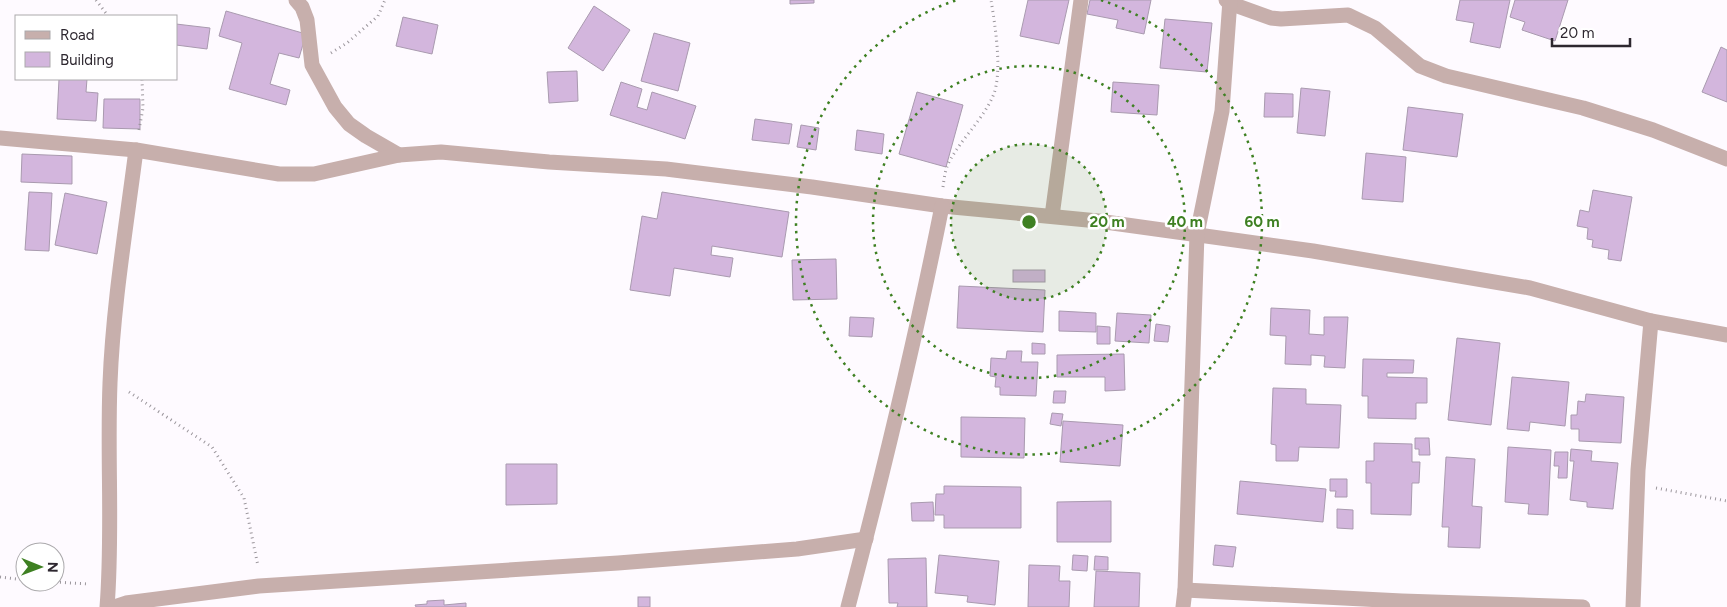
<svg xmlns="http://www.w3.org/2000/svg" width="1727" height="607" font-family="Figtree,sans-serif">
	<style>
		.building { fill: #d3b6dd; stroke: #a99aaf }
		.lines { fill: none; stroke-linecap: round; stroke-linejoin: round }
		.path { stroke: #9b969c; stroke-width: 3; stroke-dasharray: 1 4; stroke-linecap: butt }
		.street { stroke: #c7afac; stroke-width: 15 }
		.ring { fill: none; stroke: #3e8022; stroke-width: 2.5; stroke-dasharray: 2.5 5 }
		.centre { fill: #3e8022; stroke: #fff; stroke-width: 2.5 }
		.ring-label { font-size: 15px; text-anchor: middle; font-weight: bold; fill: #3e8022; stroke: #fff; stroke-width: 5; stroke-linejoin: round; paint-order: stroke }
	</style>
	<rect width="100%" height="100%" fill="#fefaff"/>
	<g class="building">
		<path d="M790,0h24v3l-24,1z"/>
		<path d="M1028,0h41l-10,44 -39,-8z"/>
		<path d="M1090,0h61l-7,34 -28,-6 2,-8 -31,-6z"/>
		<path d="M1460,0h50l-10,48 -30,-6 4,-19 -18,-3z"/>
		<path d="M1515,0h53l-13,41 -33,-11 3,-8 -15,-5z"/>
		<path d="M594,6l36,24 -27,41 -35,-23z"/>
		<path d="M226,11l80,23 -7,24 -20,-5 -9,31 20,6 -4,15 -57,-16 13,-46 -23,-7z"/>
		<path d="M403,17l35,8 -6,29 -36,-8z"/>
		<path d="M1165,19l47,4 -5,49 -47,-4z"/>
		<path d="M176,24l34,4 -3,21 -31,-4z"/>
		<path d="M654,33l36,10 -12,48 -37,-10z"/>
		<path d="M1721,47l6,3v52l-25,-10z"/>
		<path d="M577,71l1,30 -29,2 -2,-31z"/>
		<path d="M59,79h28l-1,13 12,1 -2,28 -39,-2z"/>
		<path d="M621,82l21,7 -5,18 10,3 5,-18 44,14 -11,33 -75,-24z"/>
		<path d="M1113,82l46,3 -2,30 -46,-3z"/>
		<path d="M1301,88l29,3 -5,45 -28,-3z"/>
		<path d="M917,92l46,13 -17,62 -47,-13z"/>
		<path d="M1265,93l28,1v23h-29z"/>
		<path d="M104,99h36v30l-37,-1z"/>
		<path d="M1408,107l55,7 -6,43 -54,-7z"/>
		<path d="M755,119l37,5 -3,20 -37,-4z"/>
		<path d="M801,125l18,3 -3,22 -19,-3z"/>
		<path d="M857,130l27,4 -2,20 -27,-4z"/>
		<path d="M1366,153l40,4 -3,45 -41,-3z"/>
		<path d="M22,154l50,2v28l-51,-2z"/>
		<path d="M1593,190l39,7 -11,64 -13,-2 1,-9 -17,-3 1,-7 -6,-1 1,-11 -11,-2 3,-16 9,2z"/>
		<path d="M29,192l23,1 -3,58 -24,-1z"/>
		<path d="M662,192l127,20 -7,45 -70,-11 -1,9 22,3 -3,19 -56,-9 -4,28 -40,-6 12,-74 15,3z"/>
		<path d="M65,193l42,9 -10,52 -42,-9z"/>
		<path d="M836,259l1,40 -44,1 -1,-40z"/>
		<rect x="1013" y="270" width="32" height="12"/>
		<path d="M959,286l86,4 -2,42 -86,-4z"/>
		<path d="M1271,308l39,2 -1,24 15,1v-18h24l-3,51 -21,-1 1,-11 -14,-1v10l-26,-1 1,-28 -16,-1z"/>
		<path d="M1059,311l37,2v19l-37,-1z"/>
		<path d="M1117,313l34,2 -2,28 -34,-2z"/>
		<path d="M850,317l24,1 -2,19 -23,-1z"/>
		<path d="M1156,324l14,2 -2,16 -14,-1z"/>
		<path d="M1097,326l13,1v17h-13z"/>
		<path d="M1457,338l43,5 -9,82 -43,-5z"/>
		<path d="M1032,343l13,1v10h-13z"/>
		<path d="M1007,351h15l-1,11h17l-2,34 -36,-1v-8h-5l1,-10 -6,-1 1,-18 15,1z"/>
		<path d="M1124,354l1,36 -20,1v-14h-48v-22z"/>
		<path d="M1363,359l51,1 -1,13h-26v4l40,1v25h-11v16l-48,-1v-22h-6z"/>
		<path d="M1512,377l57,5 -4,44 -35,-4 -1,9 -22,-2z"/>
		<path d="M1273,388l33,1v15l35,1 -2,43 -40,-1 -1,14h-22v-16l-5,-1z"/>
		<path d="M1054,391h12l-1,12h-12z"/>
		<path d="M1586,394l38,3 -3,46 -42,-2v-12h-8v-14h6l1,-14 7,1z"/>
		<path d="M1052,413l11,1 -2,12 -11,-2z"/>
		<path d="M961,417l64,1 -1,40 -63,-1z"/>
		<path d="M1063,421l60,4 -3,41 -60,-4z"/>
		<path d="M1415,438h14l1,17h-11v-6h-4z"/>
		<path d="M1374,443l38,1v18h8l-1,21h-7l-1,32 -40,-1v-31h-5v-22h8z"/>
		<path d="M1508,447l43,3 -3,65 -20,-1 1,-10 -24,-2z"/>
		<path d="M1571,449l21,2 -1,10 27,2 -5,46 -26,-2v-5l-17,-2 4,-39h-4z"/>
		<path d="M1555,452h13l-1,26h-9l1,-12h-5z"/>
		<path d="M1446,457l29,2 -3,47 10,1 -2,41 -32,-1 1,-20h-7z"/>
		<path d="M506,464h51v40l-51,1z"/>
		<path d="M1330,479h17v18h-12l1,-6h-6z"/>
		<path d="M1240,481l86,8 -3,33 -86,-8z"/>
		<path d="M944,486l77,1v41h-77v-13h-9l1,-21h8z"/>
		<path d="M1111,501v41h-54v-40z"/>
		<path d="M933,502l1,19h-22l-1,-18z"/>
		<path d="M1337,509l16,1v19l-16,-1z"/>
		<path d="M1215,545l21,2 -3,20 -20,-2z"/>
		<path d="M939,555l60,6 -4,44 -28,-3 1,-6 -33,-3z"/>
		<path d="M1073,555l15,1 -1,15 -15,-1z"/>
		<path d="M1095,556l13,1v13h-14z"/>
		<path d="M926,558l1,49h-30l1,-4h-9l-1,-44z"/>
		<path d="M1029,565l31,1 -1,15h11l-1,26h-41z"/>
		<path d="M1096,571l44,2 -1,34h-45z"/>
		<rect x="638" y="597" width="12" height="10"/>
		<path d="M444,600v5l22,-2v4h-50l-1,-2 12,-1v-3z"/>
	</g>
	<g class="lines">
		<g class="path">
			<path d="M96,0l12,16"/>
			<path d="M331,53l16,-10 31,-27 7,-16"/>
			<path d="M139,130l4,-22 -1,-29"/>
			<path d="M943,187c1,-8 2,-16 5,-23 12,-24 34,-43 45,-68 10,-23 2,-71 -2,-96"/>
			<path d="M129,392l83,55 32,51 14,68"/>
			<path d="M1656,488l71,13"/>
			<path d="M0,577l25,3"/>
			<path d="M55,582l33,2"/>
		</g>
		<g class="street">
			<path d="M296,0l6,7 5,13 5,45 23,42 14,17 17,12 33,19"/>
			<path d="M1226,0l3,3 42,15 10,1 67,-4 27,13 45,38 26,10 137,32 70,22 74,29"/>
			<path d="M0,138l136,12 143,24h35l85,-19 42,-3 108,10 117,7 146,18 130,19 156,15 215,30 217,37 121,33 76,14"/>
			<path d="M1052,216l29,-216"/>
			<path d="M1185,590l217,11 181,6"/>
			<path d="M107,607c6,-74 0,-149 3,-224 3,-78 16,-155 26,-233"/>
			<path d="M114,607l12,-4 133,-17 359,-23 179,-14 69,-10"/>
			<path d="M848,607c35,-133 67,-266 94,-401"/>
			<path d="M1183,607l2,-17 12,-356 25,-123 8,-111"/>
			<path d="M1633,607l5,-137 13,-149"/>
		</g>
	</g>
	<circle cx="1029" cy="222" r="78" fill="#3e8022" fill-opacity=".12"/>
	<g class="ring">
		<circle cx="1029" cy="222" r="78"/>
		<circle cx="1029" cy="222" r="156"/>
		<path d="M1101 0A233 233 0 1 1 957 0"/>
	</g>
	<circle cx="1029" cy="222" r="8" class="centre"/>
	<g class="ring-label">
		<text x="1107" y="227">20 m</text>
		<text x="1185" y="227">40 m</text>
		<text x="1262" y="227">60 m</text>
	</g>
	<rect x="15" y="15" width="162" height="65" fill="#ffffff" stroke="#aba9ac"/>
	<rect x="25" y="31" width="25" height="8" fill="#c7afac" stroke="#aba9ac"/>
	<text x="60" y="40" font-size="15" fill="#2d272f">Road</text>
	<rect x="25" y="52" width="25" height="15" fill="#d3b6dd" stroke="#aba9ac"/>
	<text x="60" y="65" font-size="15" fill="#2d272f">Building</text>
	<g transform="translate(40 567) rotate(91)"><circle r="24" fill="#ffffff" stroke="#aba9ac"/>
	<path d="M0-4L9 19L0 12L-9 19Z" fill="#3e8022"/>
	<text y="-8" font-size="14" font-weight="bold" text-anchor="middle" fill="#2d272f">N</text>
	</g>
	<path d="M1552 38v8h78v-8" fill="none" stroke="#2d272f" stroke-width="2.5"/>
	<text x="1560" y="38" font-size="15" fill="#2d272f" stroke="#ffffff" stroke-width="4" paint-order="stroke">20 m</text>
</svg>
